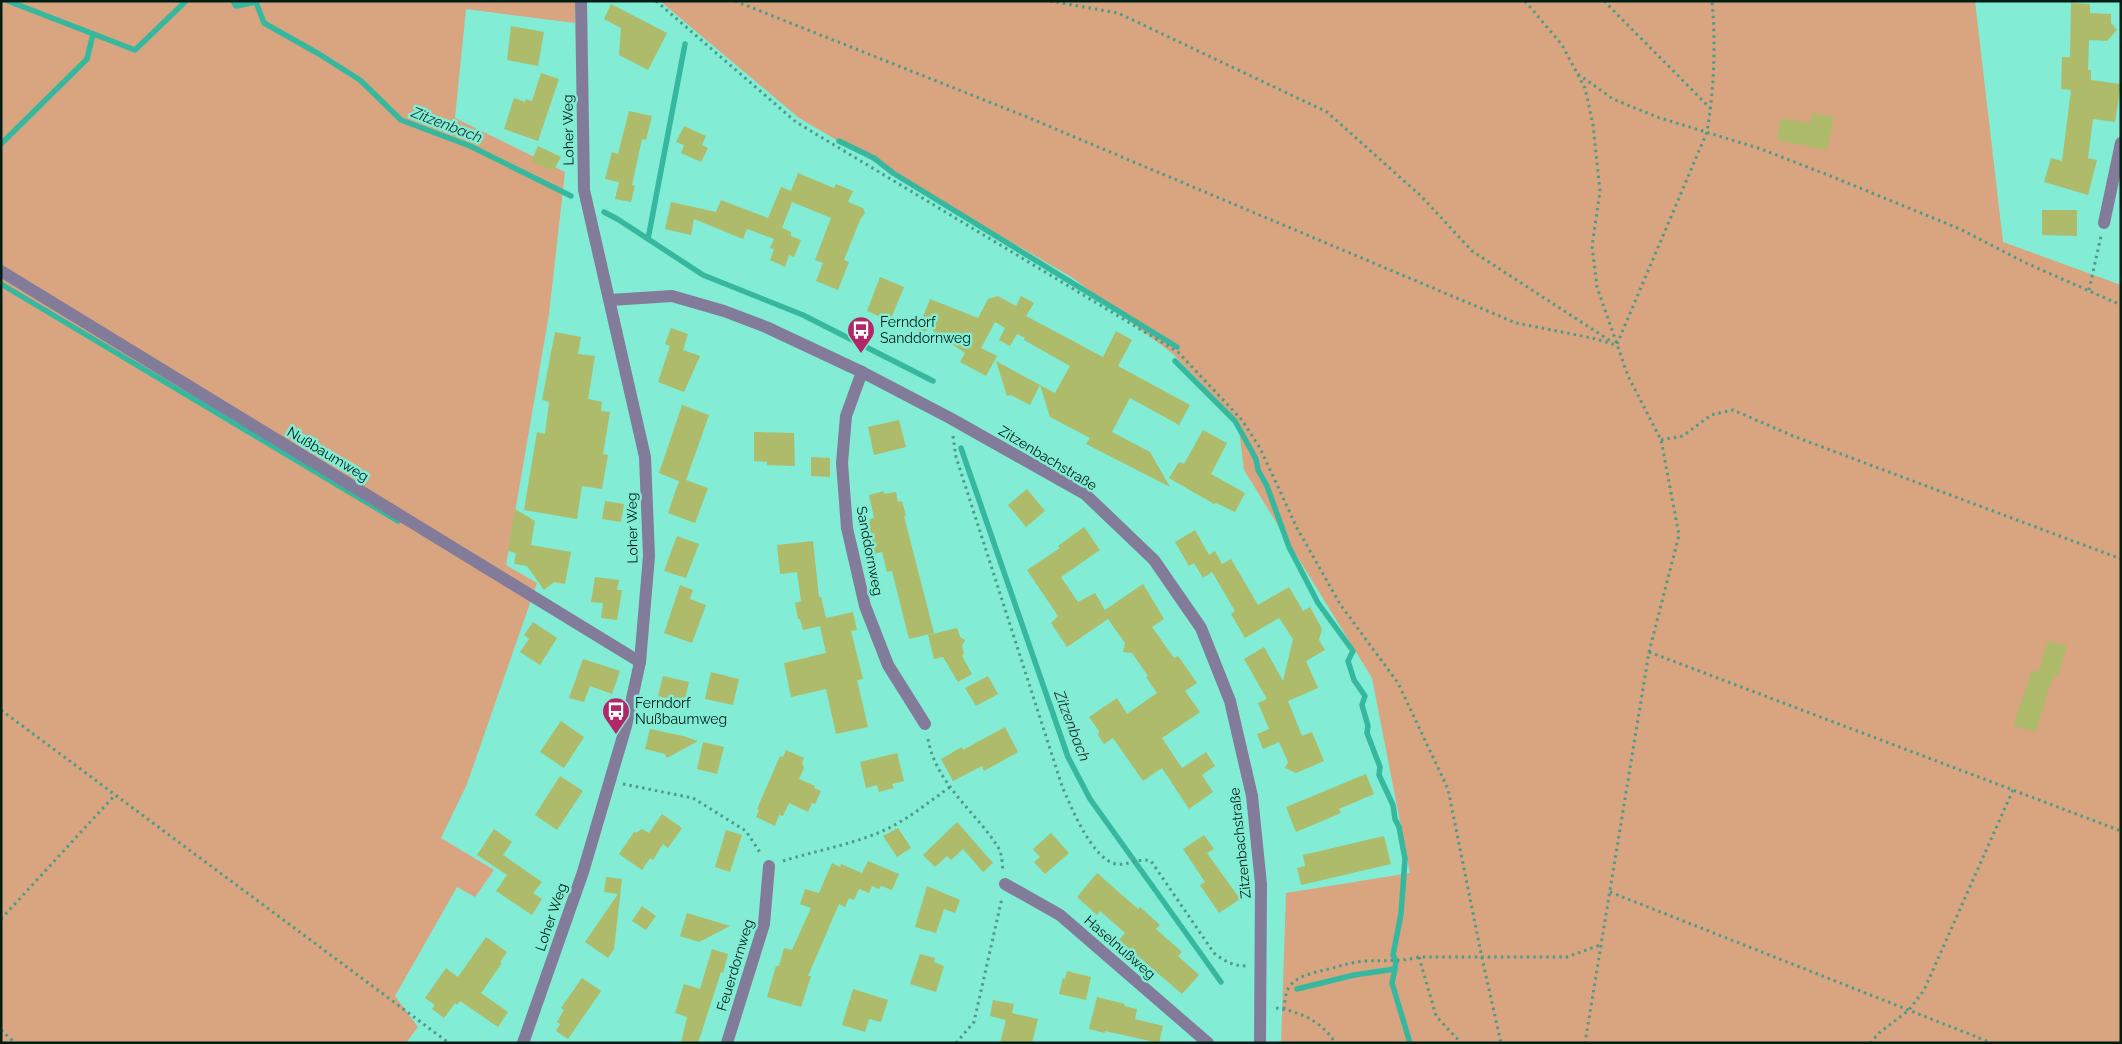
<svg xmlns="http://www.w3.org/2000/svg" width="2122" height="1044" font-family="Raleway,sans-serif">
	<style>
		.green { fill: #d8a580 }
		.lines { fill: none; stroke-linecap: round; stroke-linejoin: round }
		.stream { stroke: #36b89f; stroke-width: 5.5 }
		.building { fill: #adbb6b }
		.path { stroke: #4f9b89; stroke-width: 3; stroke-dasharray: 2.5 4; stroke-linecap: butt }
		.minor { stroke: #837b9a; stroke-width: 12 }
		.labels { text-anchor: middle; stroke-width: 5; stroke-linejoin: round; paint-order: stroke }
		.street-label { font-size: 14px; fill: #001d16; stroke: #82ecd4 }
		.poi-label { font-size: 14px; fill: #001d16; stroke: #82ecd4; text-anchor: start }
		.water-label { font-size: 15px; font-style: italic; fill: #1c322d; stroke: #82ecd4 }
	</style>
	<rect width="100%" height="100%" fill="#82ecd4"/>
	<g class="green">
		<path d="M1,1h574v22l-109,-14 -11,109 110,54 -16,142 -43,251 31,18 -70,201 -26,54 53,32 -19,27 -18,-10 -62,109 23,31 -12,16h-405z"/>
		<path d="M660,1h1315l28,241 118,43v758h-840l5,-150 124,-20 -38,-195 -128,-208 -6,-49 -65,-67 -100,-76 -274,-160z"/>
	</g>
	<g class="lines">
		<g class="stream">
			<path d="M8,1l127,49 51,-49"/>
			<path d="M233,1l3,5 20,-4 8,21 55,31 41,26 41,40 69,26 101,50"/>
			<path d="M839,141l35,17 19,15 284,174"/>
			<path d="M1,144l86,-85 6,-25"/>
			<path d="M604,212l15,8 84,55 100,40 130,66"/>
			<path d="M648,239l37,-195"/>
			<path d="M1,284l397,237"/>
			<path d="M1175,361l60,60 21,38 2,11 9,16 22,61 29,56 35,48 -5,10 6,19 11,16 -3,9 6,21 -1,7 13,34 -1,8 14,30 2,14 4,8 6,32 -4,55 -8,41 3,6 -1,8"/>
			<path d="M961,448l107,309 22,42 131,183"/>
			<path d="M1297,989l57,-14 41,-6 -3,14 18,60"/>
		</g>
	</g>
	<g class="building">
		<path d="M2071,3l19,1v9l21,1v9l6,7 -10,11 -18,-1 -1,30h3v10l30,4 -6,38 -22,-3 -5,39 9,2 -9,35 -44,-13 7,-24 11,3 9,-71 -10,-1 1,-32h8z"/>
		<path d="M611,4l56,29 -19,37 -29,-15 2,-27 -17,-9z"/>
		<path d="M511,26l33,6 -6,34 -31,-6z"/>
		<path d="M541,73l18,6 -21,62 -34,-12 10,-31 11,4 1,-3 6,2z"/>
		<path d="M629,111l23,5 -6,24 -4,-1 -10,46 -4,-1 7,2 -4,16 -16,-3 4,-17 -14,-3 7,-27 6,2z"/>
		<path d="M1812,113l22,4 -7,33 -50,-10 4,-22 29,5z"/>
		<path d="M684,126l22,10 -4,9 6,3 -7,14 -20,-9 3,-8 -8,-3z"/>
		<path d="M538,146l23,11 -8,14 -22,-10z"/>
		<path d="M798,173l36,15 2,-4 17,7 -5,11 15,6 2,5 -5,7 -16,40 5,2 -11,28 -22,-9 7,-18 -8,-3 16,-42 -39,-16 -10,26 9,4v4l10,4 -7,17 -5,-2 -4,12 -15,-7 4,-11 -4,-1 4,-9 -27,-10 -4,10 -49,-20 -3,16 -26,-6 6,-27 45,10 5,-12 47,18 13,-31 10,4z"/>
		<path d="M2042,210h35v26l-35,-1z"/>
		<path d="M880,277l24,10 -14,34 -23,-10z"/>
		<path d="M998,296l18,10 5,-10 13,7 -8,13 77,41 13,-26 16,9 -14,26 72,39 -11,20 -49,-27 -18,34 38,20 20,35 -84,-43 4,-6 -40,-21 -10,-32 15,8 15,-27 -46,-26 1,-2 -8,-4 -7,12 -11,-6 6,-12 -10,-6 -14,26 16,8 -11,20 -26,-14 5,-9 -23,-16 -5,2 -5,-11 -16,7 14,-36 48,19 10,-19z"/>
		<path d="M671,328l17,6 -5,16 17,6 -16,36 -26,-10 12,-36 -5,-2z"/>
		<path d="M555,332l26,5 -3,17 17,2 -7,43 14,3 -1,9 9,1 -7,42 5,1 -6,34 -20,-3 -5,33 -53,-9 13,-78 8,2 4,-32 -7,-2z"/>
		<path d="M996,361l44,24 -10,20 -19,-10 -4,1z"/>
		<path d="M682,405l27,10 -23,65 22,8 -13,35 -27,-10 11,-32 -20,-8z"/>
		<path d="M899,420l7,27 -32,8 -6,-28z"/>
		<path d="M1203,430l24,13 -16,31 34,19 -10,19 -19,-9 -2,1 -45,-26 10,-16 5,2z"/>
		<path d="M754,432l40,1 1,33 -28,-1v-3l-13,-1z"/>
		<path d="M811,457l19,1v19l-19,-1z"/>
		<path d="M1027,489l18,22 -19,16 -18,-22z"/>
		<path d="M884,491v3l12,-2 2,10 4,-1 4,15h-2l30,117 -25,6 -17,-68 -5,1 -5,-20 -14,3 -3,-14 5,-22 4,-1 -5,-23z"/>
		<path d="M605,501l19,3 -3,18 -19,-3z"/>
		<path d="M515,509l20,12 -4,24 40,7 -6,32 -11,-2 -10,8 -17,-24 -13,-2 2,-11 -8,-2z"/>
		<path d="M1084,527l16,23 -39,27 17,25 17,-9 10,17 38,-26 21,35 -12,8 22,31 4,-2 19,27 -12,8 15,21 -38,26 20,30 24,-16 9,14 -13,9 11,17 -24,17 -27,-41 -19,13 -30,-43 -9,6 -6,-9 1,-4 -10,-14 28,-19 10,16 30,-21 -11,-16 2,-1 -16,-23 -9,-1 2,-9 -17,-24 -41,28 -16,-24 7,-7 -31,-46 33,-22 -2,-2z"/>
		<path d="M1195,530l14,25 6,-4 7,13 9,-5 27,46 31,-18 14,24 7,-4 12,22 -3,11 6,10 -19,11 12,27 -30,13 14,35 10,-4 12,29 -28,12 -11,-5 3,-6 -9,-20 -16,7 -6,-15 12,-5 -11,-26 9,-4 -23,-40 20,-12 19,34 10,-42 -14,-21 -34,20 -14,-24 4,-3 -23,-39 -9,6 -9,-15 -5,3 -14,-24z"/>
		<path d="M677,536l22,8 -13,34 -22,-7z"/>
		<path d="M813,541l6,56h2l5,21 27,-6 4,18 -6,1 12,48 -6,1 11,47 -32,7 -10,-45 -35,8 -7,-34 42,-10 -6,-27 -17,4 -3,-11h-2l-3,-16 6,-2 -4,-29 -17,2 -3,-29z"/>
		<path d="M595,577l24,3 -2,10h5l-5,30 -16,-2 2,-15 -12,-1z"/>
		<path d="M680,585l13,5 -3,9 16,6 -14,38 -28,-10z"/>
		<path d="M533,622l24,16 -17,27 -20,-13 9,-13 -5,-4z"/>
		<path d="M957,628l3,9 5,3 -3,6 2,7 -2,3 10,18 -14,8 -15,-25 -9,2 -6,-24z"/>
		<path d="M2048,641l19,5 -9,31 -4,-1 -6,15 -12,41 -23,-6 19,-56 6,2z"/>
		<path d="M583,659l37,12 -8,23 -22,-8 -6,16 -15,-4z"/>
		<path d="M711,672l28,7 -6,26 -28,-6z"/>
		<path d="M663,676l26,6 -5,21 -26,-7z"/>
		<path d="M988,676l10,18 -22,12 -11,-18z"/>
		<path d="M561,721l23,16 -20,31 -24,-16z"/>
		<path d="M1005,727l13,25 -34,19 -2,-5 -29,15 -12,-22 21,-12 1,3z"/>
		<path d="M650,729l33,7 15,5 -31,17 -2,-4 -20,-5z"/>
		<path d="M703,742l21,5 -7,27 -20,-5z"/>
		<path d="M786,750l18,8 -2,5 2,5 -5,11 16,7 -1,2 7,3 -6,13 -3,-1 -4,9 -19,-9 -6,13 -4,-1 -4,11 -19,-9 3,-7 -2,-1 23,-53 3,1z"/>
		<path d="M897,753l7,28 -12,3 2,4 -15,4 -2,-7 -11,3 -6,-26z"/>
		<path d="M1366,774l8,20 -35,15 2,4 -45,19 -10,-25z"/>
		<path d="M560,776l23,15 -26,39 -22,-15z"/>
		<path d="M662,814l20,14 -14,20 -5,-4 -10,16 -3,-2 -8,12 -23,-16 15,-22 2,1 6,-4 7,4z"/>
		<path d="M957,822l36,41 -10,9 -20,-23 -12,11 -4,-4 -12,11 -12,-12z"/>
		<path d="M898,828l13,20 -14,9 -14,-21z"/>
		<path d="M494,829l18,13 -9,13 39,27 -9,11 9,6 -10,16 -36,-24 11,-16 -30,-20z"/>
		<path d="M726,830l16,5 -12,37 -15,-5z"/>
		<path d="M1051,833l18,20 -24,21 -11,-12 6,-5 -7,-8z"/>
		<path d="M1204,835l10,14 -7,4 33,46 -21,14 -19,-28 5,-3 -22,-33z"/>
		<path d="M1384,836l7,28 -90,21 -4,-17 8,-2 -2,-11z"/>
		<path d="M868,861l31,13 -7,16 -11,-4 -2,3 -7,-3 -3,7 -10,-4 -5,11 -5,-2 -4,9 -6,-3 -31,72h3l-10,31 -34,-10 9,-31h3l5,-18 8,2 19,-42 -11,-4 5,-15 14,4 13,-30 8,4 1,-3 21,9z"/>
		<path d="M1097,873l41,36 2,-2 20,18 -4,4 26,23 -4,4 21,19 -17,19 -63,-54 6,-7 -25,-22 -3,4 -20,-18z"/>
		<path d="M606,877l16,2 -8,70 -6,9 -23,-16 33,-48 -14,-2z"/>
		<path d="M927,886l33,14 -5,13 -11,-4 -8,24 -21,-6z"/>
		<path d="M642,906l14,10 -10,14 -14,-9z"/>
		<path d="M687,913l43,13 -31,16 -19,-6z"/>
		<path d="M486,937l21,15 -7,10 2,1 -21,30 27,19 -10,15 -38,-26 -3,4 -2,-2 -11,15 -12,-9 3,-4 -10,-7 21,-30 12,9z"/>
		<path d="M712,949l16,5 -5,19 -2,-1 -23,71h-17l6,-26 -12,-4 9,-29 16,5z"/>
		<path d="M920,954l15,4 -1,4 10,4 -8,26 -26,-8z"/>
		<path d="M1067,971l24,6 -5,23 -27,-6 4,-16 2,1z"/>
		<path d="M582,978l19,13 -33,48 -12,-8 4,-7 -3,-2 7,-12 -3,-2z"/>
		<path d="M853,989l35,11 -7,22 -12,-3 -4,13 -23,-7z"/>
		<path d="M1097,997l28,7 -1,2 13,3 -2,10 28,7 -4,17 -54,-12v2l-16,-4z"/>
		<path d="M993,1000l21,4 -2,9 26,6 -6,24h-32l6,-23 -16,-4z"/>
	</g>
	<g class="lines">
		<g class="path">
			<path d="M656,1l140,121 382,230 64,68 18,28 37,80 43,76 58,79 50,106 34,169 19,85"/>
			<path d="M735,1l292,116 489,206 76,15 24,7"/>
			<path d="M1050,1l68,12 209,99 95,85 50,54 140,91"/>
			<path d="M1525,1l37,44 23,43 8,37 7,66 -8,55 5,41 31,89 33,64 18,95 -30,117 -64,391"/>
			<path d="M1604,1l107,108"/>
			<path d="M1578,74l35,25 44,18 104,32 67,26 132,54 66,34 95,42"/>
			<path d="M2089,290l12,-54"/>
			<path d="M1617,344l90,-212c7,-43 9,-87 5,-131"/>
			<path d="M953,436l3,21 106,329c9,21 30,73 54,78 12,2 23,-7 35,-3l63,92c10,8 19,13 33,13"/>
			<path d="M1661,440l22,-4 28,-21 22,-5 60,26 328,123"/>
			<path d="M1649,652l472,179"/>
			<path d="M1,710l448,333"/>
			<path d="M928,739c8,45 47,72 70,108 4,6 4,16 5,23"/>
			<path d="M623,784l70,14 53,33 15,23"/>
			<path d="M783,861c35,-11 73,-17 106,-33 22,-11 41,-27 61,-41"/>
			<path d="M1610,892l382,151"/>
			<path d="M1,919l114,-124"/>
			<path d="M1419,957l17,59 25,27"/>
			<path d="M1276,1008c23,3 47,14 59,35"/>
			<path d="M1284,1009c1,-7 1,-16 5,-22 8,-11 23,-14 35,-17 14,-3 27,-8 41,-9 20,-1 35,1 54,-4h148l33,-12"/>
			<path d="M1,1030l14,13"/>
			<path d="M956,1043l18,-21 28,-124"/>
			<path d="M1870,1043l9,-10 30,-23 15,-20 89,-200"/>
		</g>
		<g class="minor">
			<path d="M2104,223l17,-80"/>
			<path d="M1,271l639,391"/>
			<path d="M610,300l62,-4 52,15 42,16 96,45 88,46 135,76 69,66 47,68 29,73 22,95 9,88 -1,159"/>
			<path d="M862,372l-16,44 -4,47 5,65 18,78 23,59 37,59"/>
			<path d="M1005,884l55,31 148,128"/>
			<path d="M523,1043l60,-171 43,-146 14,-64 9,-106 -4,-99 -61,-267 -3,-189"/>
			<path d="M727,1043l37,-119 5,-58"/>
		</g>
	</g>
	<defs>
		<g id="bus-pin" transform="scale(1.4375)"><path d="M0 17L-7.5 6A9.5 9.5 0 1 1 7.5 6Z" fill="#b12869" stroke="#82ecd4"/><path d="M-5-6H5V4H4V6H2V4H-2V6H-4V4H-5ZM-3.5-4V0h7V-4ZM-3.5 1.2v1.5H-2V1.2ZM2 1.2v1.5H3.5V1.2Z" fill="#fff"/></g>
	</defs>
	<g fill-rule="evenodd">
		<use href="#bus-pin" x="861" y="330"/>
		<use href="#bus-pin" x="616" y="711"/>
	</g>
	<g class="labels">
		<g class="street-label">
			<text transform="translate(568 130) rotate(-91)" y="5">Loher Weg</text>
			<text transform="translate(328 454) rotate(31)" y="5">Nußbaumweg</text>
			<text transform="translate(1048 458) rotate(31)" y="5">Zitzenbachstraße</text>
			<text transform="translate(632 528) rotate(-91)" y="5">Loher Weg</text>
			<text transform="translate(870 551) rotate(79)" y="5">Sanddornweg</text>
			<text transform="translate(1240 843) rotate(-96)" y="5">Zitzenbachstraße</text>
			<text transform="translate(551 917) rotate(-71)" y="5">Loher Weg</text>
			<text transform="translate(1120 947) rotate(41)" y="5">Haselnußweg</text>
			<text transform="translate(735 965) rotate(-73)" y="5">Feuerdornweg</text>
		</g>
		<g class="poi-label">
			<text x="880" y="327">Ferndorf<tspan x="880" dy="16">Sanddornweg</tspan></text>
			<text x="635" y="708">Ferndorf<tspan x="635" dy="16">Nußbaumweg</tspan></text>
		</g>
		<g class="water-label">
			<text transform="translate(447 125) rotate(21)" y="5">Zitzenbach</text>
			<text transform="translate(1072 726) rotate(69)" y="5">Zitzenbach</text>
		</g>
	</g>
	<rect width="2122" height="1044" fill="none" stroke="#001d16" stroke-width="5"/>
</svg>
